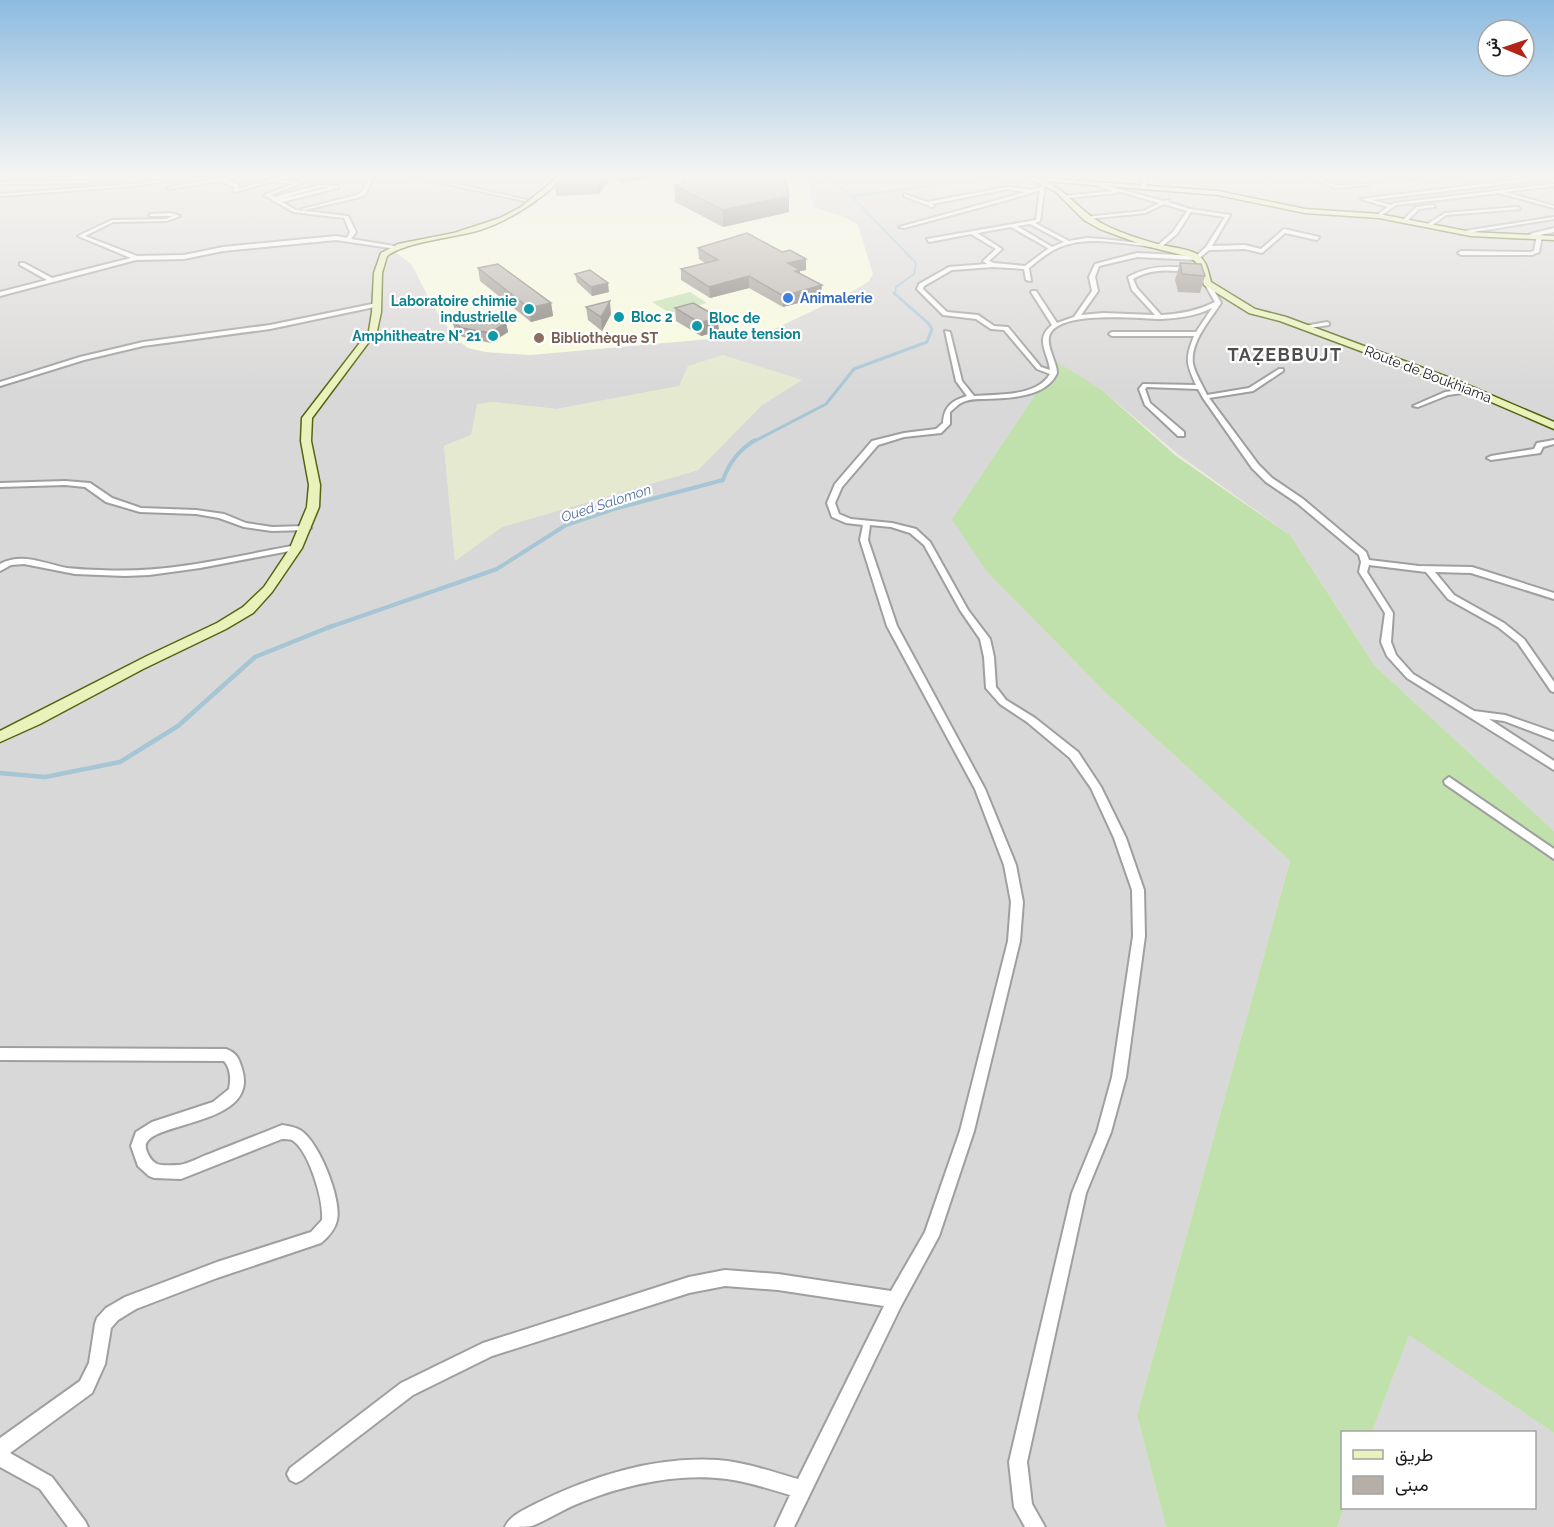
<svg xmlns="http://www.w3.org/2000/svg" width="1554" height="1527" font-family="Raleway,Vazirmatn,sans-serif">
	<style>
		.residential { fill: #d9d8d8; fill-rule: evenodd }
		.education { fill: #f8fbdc }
		.farmland { fill: #e4e9cf }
		.grass { fill: #c1e1ac }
		.water { fill: #a6c6d5 }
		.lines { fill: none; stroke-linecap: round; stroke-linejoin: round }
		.stream-far3 { stroke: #a6c6d5; stroke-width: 2 }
		.stream-far2 { stroke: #a6c6d5; stroke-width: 3 }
		.stream-far1 { stroke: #a6c6d5; stroke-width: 4 }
		.stream { stroke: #a6c6d5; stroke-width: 4.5 }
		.street-casing { stroke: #9f9f9f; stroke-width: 4 }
		.secondary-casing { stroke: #536510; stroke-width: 3 }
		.street { fill: #fff; fill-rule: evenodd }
		.secondary { fill: #e9f2ba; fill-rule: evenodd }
		.wall { fill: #9c9690 }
		.shaded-wall { fill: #7f7a76 }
		.building { fill: #b5afa8; stroke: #7f7a76; stroke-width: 1.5 }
		.shop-dot { fill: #3f7fe0; stroke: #fff; stroke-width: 2 }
		.culture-dot { fill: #0f9aa8; stroke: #fff; stroke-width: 2 }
		.education-dot { fill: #8d6e63; stroke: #fff; stroke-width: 2 }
		.labels { text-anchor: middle; stroke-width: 4.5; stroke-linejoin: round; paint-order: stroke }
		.far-shop-label { font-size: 14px; font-weight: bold; fill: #366cbe; stroke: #fff; text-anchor: start }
		.far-culture-label { font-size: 14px; font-weight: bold; fill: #0d838f; stroke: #fff; text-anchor: end }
		.far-education-label { font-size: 14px; font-weight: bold; fill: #785e54; stroke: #fff; text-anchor: start }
		.far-street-label { font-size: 14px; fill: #1b1b1b; stroke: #fff }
		.far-water-label { font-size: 14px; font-style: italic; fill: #5372a0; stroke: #fff }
		.far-district-label { font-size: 18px; font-weight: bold; letter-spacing: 1.5px; fill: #4e4e4e; stroke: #fff }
	</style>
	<rect width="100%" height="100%" fill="#ece9e2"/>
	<g class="residential">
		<path d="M0,177h563l-26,27 -34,17 -32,9 -66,27 7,8 20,39 23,34 13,10 18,4 44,3 234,-21 104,-52 5,-8 -24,-55 -36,-12 -6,-30h173l-56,9 -47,4 -22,8 146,-21h553v654l-179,-165 -85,-131 -111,-80 -77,-65 -48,-27 -67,209 119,121 184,168 -153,554 29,112h-1166zM688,366l113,14 -39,25 -64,65 -196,57 -47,33 -11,-114 27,-11 21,-33 65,7 123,-23z"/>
		<path d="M1409,1334l145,99v94h-217l7,-19h190v-76h-162z"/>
	</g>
	<path class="education" d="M563,177h244l6,30 36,12 9,6 15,49 -5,8 -20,12 -84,40 -234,21 -44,-3 -18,-4 -13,-10 -23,-34 -20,-39 -19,-15 110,-29 34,-17 4,-8z"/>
	<path class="farmland" d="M723,355l79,25 -40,25 -64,65 -196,57 -47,34 -11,-115 27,-11 6,-31 15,-2 65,7 122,-23 9,-20z"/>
	<g class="grass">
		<path d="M690,292l17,11 -37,10 -18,-11z"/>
		<path d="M1052,359l50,31 74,66 114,79 85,131 179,165v602l-145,-98 -37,97h-30l2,76 -7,19h-171l-29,-112 153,-554 -184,-168 -119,-121 -35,-53 88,-131 9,-6z"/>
	</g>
	<path class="water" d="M980,177h21l-147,21 -4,-3z"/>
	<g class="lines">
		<path class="stream-far3" d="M828,177l24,20 64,66 -2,11 -18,13 -1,8"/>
		<path class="stream-far2" d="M753,442l73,-38 28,-35 73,-27 5,-13 -4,-6 -34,-30"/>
		<path class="stream-far1" d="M327,628l170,-59 69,-44 48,-16 109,-29c6,-18 16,-30 32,-40"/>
		<path class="stream" d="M0,773l45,4 75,-15 58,-36 77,-69 77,-31"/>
		<g class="street-casing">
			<g id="street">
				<path d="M179,177h12l-57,9 -134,10v-2l134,-10z"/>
				<path d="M212,177l11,1 16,7 -1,4 35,-10 29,4 -32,12 4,2 46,-12 18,1v2l-56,14 14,8 52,6 8,16 -5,7 49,8 -3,2 -61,-9 -113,11 -39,8 -48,1 -136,36v-4l47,-12 -27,-15v-2h4l28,15 79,-20 -53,-22 34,-16 54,-1 7,-3h-24l2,-2 20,-1 9,3 -13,5 -54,1 -28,14 52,20 47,-1 39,-8 113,-11 11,2 3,-6 -6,-14 -51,-6 -29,-17 30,-11 -21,-3 -38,11 -2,-1 1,-4 -15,-6 -50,8 -2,-1 47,-9zM320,187l7,1 -51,12z"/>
				<path d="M369,177h4l-7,16 -5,4 -57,13 -2,-1 55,-14 5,-3z"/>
				<path d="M415,177h9l103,23 -2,1z"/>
				<path d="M1071,177h7l-4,4z"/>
				<path d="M1153,177l-6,3 -2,8h-4l2,-10z"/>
				<path d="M1310,177h6l20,9 30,-2 2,1 -33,3z"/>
				<path d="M1447,177h19l7,2 -2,1z"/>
				<path d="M1541,177l13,1 -183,22 20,5 4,-2 159,-19v2l-50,6 50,14v2l-55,-15 -103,12 -17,12 -2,-2 11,-8 -27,-8z"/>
				<path d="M91,181l-2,2 -89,1v-2z"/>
				<path d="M1043,183l2,1 -5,37 -5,2 34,18 18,-3 15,1 55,6 -3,2c-30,-3 -65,-12 -94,0 -12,5 -21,13 -31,21l2,13 -5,-1 -2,-11 -31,-2 -41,3 -28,16 -1,3 24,23 31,3 16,11 14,1 33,40 9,3c-2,-18 -16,-31 2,-45l-21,-33 1,-1h4l21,32 17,-6 18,-26 -3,-14 6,-13 42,-11 59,3 10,-9 19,-30 -34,-5 -14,22 -17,14 -2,-3 15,-13 14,-21 -23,-7 -19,9 -58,6 -2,-2 59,-6 15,-8 -41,-12 -2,2 -49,5 -2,-2 48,-5 -15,-5 2,-2 63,17 6,-1 -1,2 22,7 40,6 -18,31 33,-1 16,4 23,-20 35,8 -2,3 -32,-7 -23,20 -17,-4 -36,1 -12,10 -60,-3 -38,9 -4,11 3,14 -17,24 22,-2 52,2 -23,-25 -4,-13c20,-11 42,-12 64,-8v2l-2,1c-20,-2 -39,-4 -57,7l4,9 24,27c20,-1 36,-4 54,-13l-11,-19 3,-2 3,2 11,20c-11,17 -31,39 -28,61 2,10 10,22 14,31l42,-7 30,-19h4v2l-30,20 -44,7 49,66 14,14 31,21 63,53 3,8 50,6 53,1 82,26v6l-83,-26 -36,-1 19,23 50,28 20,16 30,43v10l-3,-1 -33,-48 -20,-16 -50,-28 -22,-27 -57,-7 -2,7 26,41 -2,29 5,13 17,19 61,37 31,4 49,17v8l-50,-19 -15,-2 65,42v9l-147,-92 -20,-22 -6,-14 4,-29 -26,-41 2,-10 -2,-7 -62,-52 -31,-21 -14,-14 -49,-70 -5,-9 -51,-2 -2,2 5,14 34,29v4h-6l-33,-31 -6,-16 4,-5 53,1c-10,-22 -11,-26 -2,-49h-82l-3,-2 3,-2h84l16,-24c-16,8 -33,10 -50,11 -22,0 -107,-10 -113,18 -2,12 8,25 8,36 -11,25 -49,25 -73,26 -8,0 -16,0 -23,4 -4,2 -7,6 -11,9v12l-9,9 -37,4 -26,8 -36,42 -7,16 4,11 12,5 41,4 24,6 14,13 38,68 22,29 4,18 2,30 10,13 29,18 43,34 23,35 25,51 18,52 1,46 -19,141 -15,55 -25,61 -59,269 5,42 13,23h-20l-11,-20 -5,-45 63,-269 25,-61 15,-55 21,-141 -1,-46 -18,-52 -23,-50 -21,-30 -43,-36 -27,-18 -14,-16 -2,-31 -4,-18 -20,-29 -36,-65 -14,-12 -19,-6 -21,-2 -2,15 29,86 88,163 31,76 7,37 -3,39 -46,190 -35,105 -38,70 -107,221h-19l15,-32c-20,-6 -41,-13 -63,-16 -48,-6 -100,5 -145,23 -17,6 -33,17 -50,24 -7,1 -19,1 -27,1 5,-12 21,-18 32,-24 55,-27 119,-47 181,-43 27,2 54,12 80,19l86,-173 -106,-16 -53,-4 -36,7 -197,63 -79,39 -111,85 -6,3 -6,-3 -3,-6 3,-6 111,-85 82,-40 206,-66 36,-7 53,4 113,17 34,-59 35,-101 48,-190 3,-39 -7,-37 -29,-76 -88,-163 -27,-86 3,-15 -17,-2 -14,-6 -5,-14 8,-19 37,-43 32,-8 32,-4 7,-6c1,-16 8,-22 24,-27l-11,-15 -11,-50 5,1 12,49 12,15c23,-2 63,1 76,-22l-13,-5 -33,-39 -13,-1 -15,-10 -33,-4 -26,-26 2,-5 30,-17 38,-3 -4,-3 13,-12 -25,-15 -42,8 -2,-3 109,-19 4,-30 -32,10 -104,28 -5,-1 127,-35 -18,-3 -76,15 2,2 -2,1 -28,-11v-2l23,8 81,-15 24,3 8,-3zM1030,224l34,18 -12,5 -35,-21zM1011,227l37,21h1l-24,18 -31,-3 -5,-2 13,-12 -25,-16z"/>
				<path d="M1433,205l2,2 -16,2 -12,12 -4,-1 13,-13z"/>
				<path d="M1518,207l2,2 -74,6 -15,11 -5,-1 19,-12z"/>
				<path d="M1554,217v2l-93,15 -3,-2z"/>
				<path d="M1554,228v4l-14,3 2,1 -3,16 -7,3h-71l-3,-2 3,-2 69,1 4,-1 3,-16 -5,2 -2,-3z"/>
				<path d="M377,303l3,2 -1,1 -109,23 -127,17 -59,14 -84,26v-4l80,-25 63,-15 127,-17z"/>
				<path d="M1327,322l2,1v2l-27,4 -3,-2z"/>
				<path d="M1474,388l3,2 -1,1 -28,4 -30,12 -5,-1 32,-14z"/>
				<path d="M1554,440v4l-11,3 -3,6 -49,7 -4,-2 4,-2 43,-7 3,-6z"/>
				<path d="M65,481l25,2 22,15 29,10 55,2 28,4 22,9 26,4 35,-1 4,2 -4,2 -35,1 -28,-4 -25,-9 -23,-4 -56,-2 -34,-10 -21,-15 -20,-2 -65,2v-4z"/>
				<path d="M297,545h3v4l-100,19 -51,7 -24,1 -50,-2 -51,-10 -13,1 -11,6v-7c22,-12 45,0 67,4 11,1 22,2 33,2 66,4 132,-13 197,-25z"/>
				<path d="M1449,777l105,72v10l-109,-75 -1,-3z"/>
				<path d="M0,1048l226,1c11,4 13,10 16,20 19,60 -103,51 -96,80 2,6 5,12 11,15 5,2 17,1 22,1 10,-1 21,-8 30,-11 25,-10 49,-19 73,-29 6,1 13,2 18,5 19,11 42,70 37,90 -2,10 -9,17 -16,23l-104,35 -81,31 -18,11 -7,8 -6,36 -13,29 -82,60 42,24 33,44 3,6h-20l-28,-38 -40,-22v-29l80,-57 9,-18 6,-39 2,-6 9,-10 19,-11 92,-35 94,-30 11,-12c2,-19 -13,-70 -30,-80 -3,-1 -7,-1 -10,-1l-101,40 -27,-1 -5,-2 -11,-10 -7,-20 5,-14 16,-10 61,-20 16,-13c2,-10 2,-20 -5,-28l-224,-1z"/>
			</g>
		</g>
		<g class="secondary-casing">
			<g id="secondary">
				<path d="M558,177h8c-27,22 -52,42 -86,53 -26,8 -73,11 -93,26l-5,17 -1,39 -4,19 -65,87 -1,23 9,44 -1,22 -17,41 -30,44 -19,21 -27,16 -83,40 -103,55 -40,18v-11l147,-75 70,-33 26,-16 21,-20 26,-39 17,-41 2,-22 -8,-44 1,-23 67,-87 3,-19 2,-39 7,-20 17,-9 56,-11 46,-15 21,-11z"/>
				<path d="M1024,177c36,0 52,34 81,48 16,8 35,14 52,19 12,3 29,4 40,10 10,7 11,17 14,28l44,27 31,8 172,64 96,41v7l-102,-44 -172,-64 -31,-8 -45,-28 -6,-21 -8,-7 -44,-11 -46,-17 -16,-9 -29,-29z"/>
				<path d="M1041,178l177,13 87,18 74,5 92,18 83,4v4l-83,-4 -92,-18 -74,-5 -87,-18 -175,-14z"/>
			</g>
		</g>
		<use href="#street" class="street"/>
		<use href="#secondary" class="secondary"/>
	</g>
	<g class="wall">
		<path d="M611,177l-12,17 -43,2 -1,-10z"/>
		<path d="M611,177h42l-31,6z"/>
		<path d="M681,177h104l4,19v16l-66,15 -48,-25 -1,-17 7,-1z"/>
		<path d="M1387,177h34l-1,2 -10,3z"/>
		<path d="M698,248l108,22 -6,1v3l21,23 -38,10 -34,-19 -39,10 -29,-18v-11l24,-6 -6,-4z"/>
		<path d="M1180,263l25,13 -5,17 -22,-1 -3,-12z"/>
		<path d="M478,268l73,35 2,13 -22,6 -51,-41z"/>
		<path d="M575,274l34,18 -17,4 -15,-14z"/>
		<path d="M586,307l25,7 -9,17 -14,-11z"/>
		<path d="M675,308l44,23 -18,5 -25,-15z"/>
		<path d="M453,323h53l2,9 -17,11 -28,-6 -8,-5z"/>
	</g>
	<g class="shaded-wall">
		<path d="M603,177h8l-12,17 -1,-10z"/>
		<path d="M622,177h31l-31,6z"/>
		<path d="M1412,177h9l-1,2 -10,3z"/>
		<path d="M789,196v16l-66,15v-17z"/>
		<path d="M806,259v11l-6,1v10l-12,-18z"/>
		<path d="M749,276v12l-39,10 -1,-11z"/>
		<path d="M608,283l1,9 -17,4 -1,-9z"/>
		<path d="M822,285l-1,12 -38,10v-11z"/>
		<path d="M610,301l1,13 -9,17 -1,-14z"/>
		<path d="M551,303l2,13 -22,6 -2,-14z"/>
		<path d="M718,317l1,14 -18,5 -1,-13z"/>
		<path d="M506,323l2,9 -17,11 -1,-10z"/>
	</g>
	<g class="building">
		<path d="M562,177h41l-5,7 -43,2z"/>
		<path d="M715,177h70l4,19 -66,14 -49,-25z"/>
		<path d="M747,233l35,19 8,-2 16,9 -18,4 12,7 -5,1 27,14 -39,11 -34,-20 -40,11 -28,-18 37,-9 -20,-12z"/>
		<path d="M1180,263l21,1 4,12 -23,-2z"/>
		<path d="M498,264l53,39 -22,5 -51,-40z"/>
		<path d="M590,270l18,13 -17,4 -16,-13z"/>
		<path d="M610,301l-9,16 -15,-10z"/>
		<path d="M693,303l25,14 -18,6 -25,-15z"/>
		<path d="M476,313l12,2 3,8h15l-16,10 -28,-5 -9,-5z"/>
	</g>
	<linearGradient id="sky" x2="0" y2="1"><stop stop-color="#8dbbe0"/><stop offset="0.45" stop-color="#f6f5f2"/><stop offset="1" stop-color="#f6f5f2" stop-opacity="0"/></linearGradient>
	<rect width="1554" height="391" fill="url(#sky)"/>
	<circle class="shop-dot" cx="788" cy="298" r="6"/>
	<g class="culture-dot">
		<circle cx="529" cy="309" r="6"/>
		<circle cx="619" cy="317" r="6"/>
		<circle cx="697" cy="326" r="6"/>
		<circle cx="493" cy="336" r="6"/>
	</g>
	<circle class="education-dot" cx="539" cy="338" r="6"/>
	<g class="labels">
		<g class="far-shop-label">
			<text x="800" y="303">Animalerie</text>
		</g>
		<g class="far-culture-label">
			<text x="517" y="306">Laboratoire chimie<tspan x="517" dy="16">industrielle</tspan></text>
			<text x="631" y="322" text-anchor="start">Bloc 2</text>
			<text x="709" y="323" text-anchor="start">Bloc de<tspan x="709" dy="16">haute tension</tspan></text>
			<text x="481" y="341">Amphitheatre N° 21</text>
		</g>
		<g class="far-education-label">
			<text x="551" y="343">Bibliothèque ST</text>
		</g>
		<g class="far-street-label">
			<text transform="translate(1428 374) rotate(21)" y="5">Route de Boukhiama</text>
		</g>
		<g class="far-water-label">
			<text transform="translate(606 503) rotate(-18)" y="5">Oued Salomon</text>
		</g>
		<g class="far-district-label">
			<text x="1285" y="361">TAẒEBBUJT</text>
		</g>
	</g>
	<rect x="1341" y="1431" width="195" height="78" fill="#ffffff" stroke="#a4a4a4" stroke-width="1.5"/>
	<rect x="1353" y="1450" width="30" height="9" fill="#e9f2ba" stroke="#a4a4a4" stroke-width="1.5"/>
	<text x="1395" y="1461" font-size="18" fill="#1b1b1b">طريق</text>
	<rect x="1353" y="1476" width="30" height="18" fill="#b5afa8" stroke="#a4a4a4" stroke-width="1.5"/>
	<text x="1395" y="1491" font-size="18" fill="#1b1b1b">مبنى</text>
	<g transform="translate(1506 48) rotate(272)"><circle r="28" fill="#ffffff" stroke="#a4a4a4" stroke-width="1.5"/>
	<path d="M0-4.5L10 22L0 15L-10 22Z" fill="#b22415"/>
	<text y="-9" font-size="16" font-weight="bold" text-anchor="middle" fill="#1b1b1b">ش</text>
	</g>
</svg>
